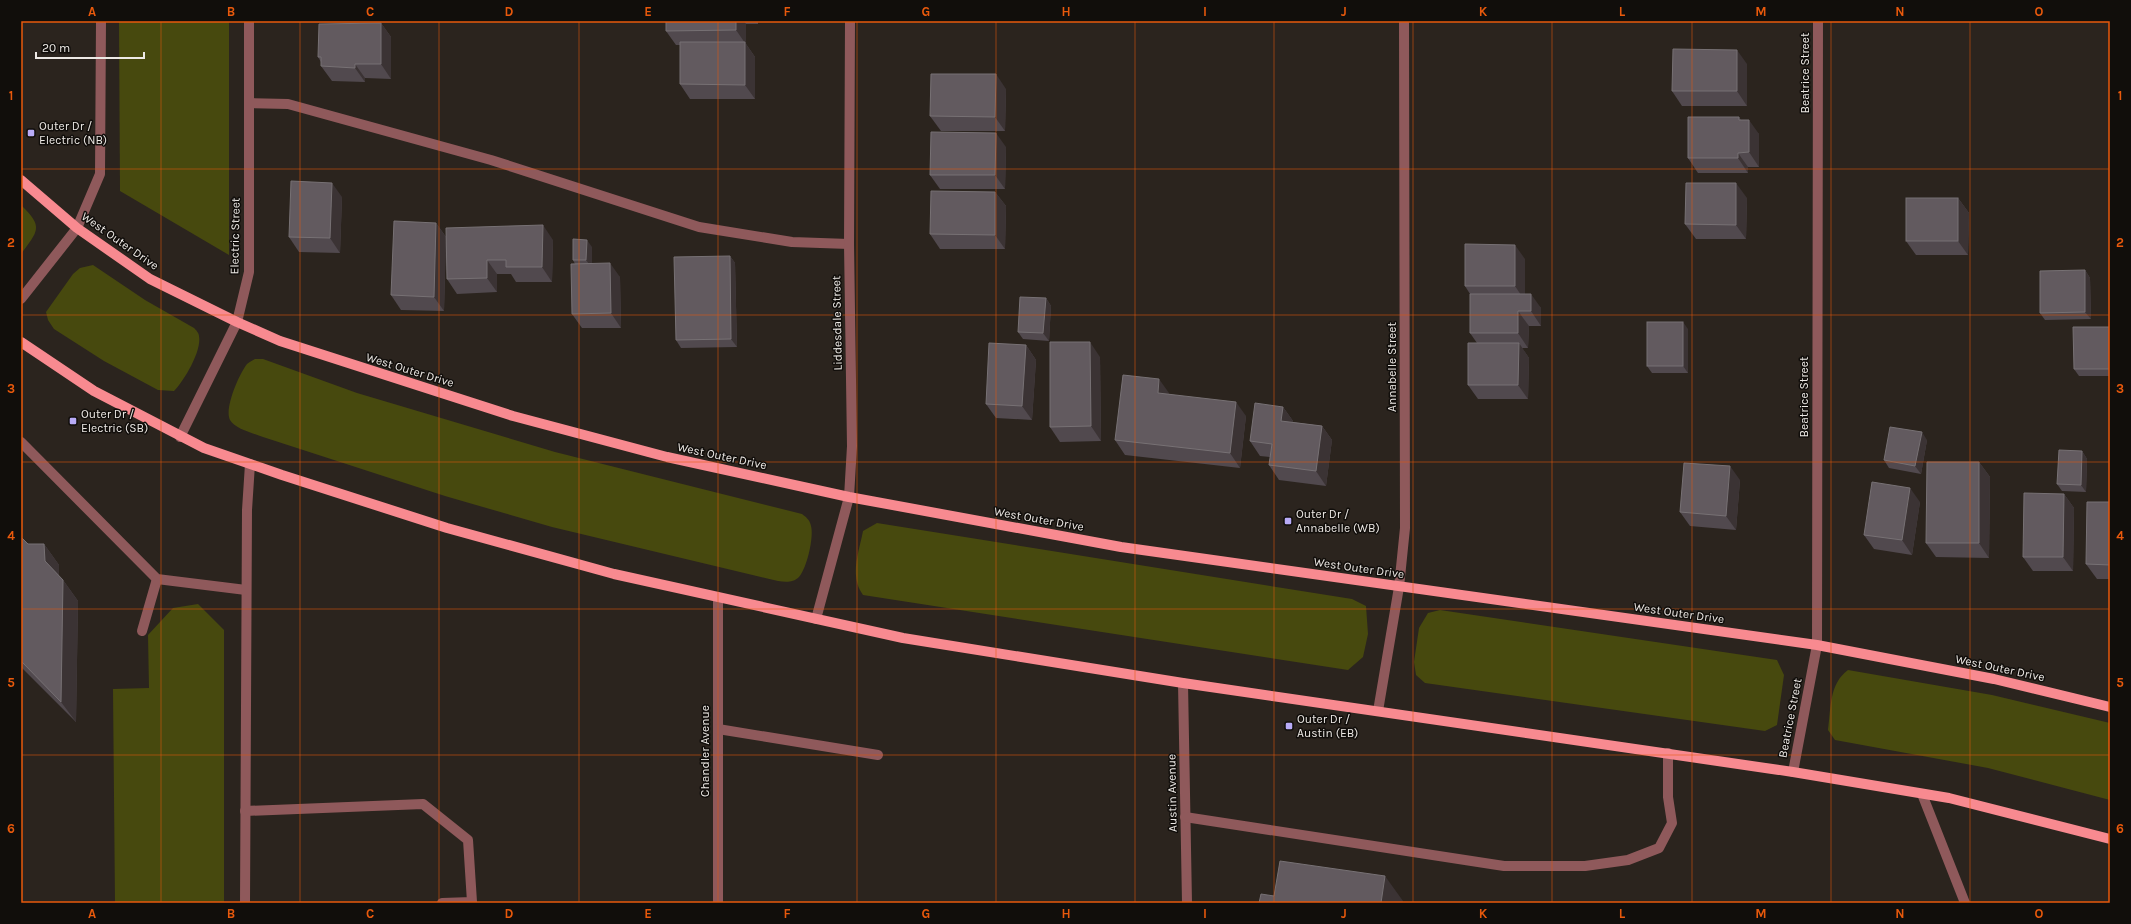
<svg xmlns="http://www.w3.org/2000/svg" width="2131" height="924" font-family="Karla,sans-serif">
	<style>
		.green { fill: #47490e }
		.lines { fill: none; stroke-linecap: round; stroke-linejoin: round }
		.minor { stroke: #8f595b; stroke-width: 10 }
		.major { stroke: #f88a90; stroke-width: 10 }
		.wall { fill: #51494e }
		.shaded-wall { fill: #3b3334 }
		.building { fill: #625a5f; stroke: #777174 }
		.grid { fill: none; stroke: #e8590c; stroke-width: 1; stroke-opacity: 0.55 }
		.poi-dot { fill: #b8abf7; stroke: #110e0b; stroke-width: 1.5 }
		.labels { text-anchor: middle; stroke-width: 3; stroke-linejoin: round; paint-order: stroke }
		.street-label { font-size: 12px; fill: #ede9e5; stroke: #110e0b }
		.poi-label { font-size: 12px; fill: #ede9e5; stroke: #110e0b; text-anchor: start }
		.neatline { fill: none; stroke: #e8590c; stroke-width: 1.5 }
		.grid-label { font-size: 13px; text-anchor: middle; font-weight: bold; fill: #e8590c }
	</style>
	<rect width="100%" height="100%" fill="#2b241e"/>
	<g class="green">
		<path d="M119,21h110v234l-109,-64z"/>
		<path d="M21,205c23,22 17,26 0,49z"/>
		<path d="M93,265l52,35 49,28c2,2 5,5 5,8 3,15 -15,45 -25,55l-16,-1 -54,-29 -50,-32 -6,-9 -2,-8 27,-38 7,-6z"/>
		<path d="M255,359h8l94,34 198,59 247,62c4,3 8,6 9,12 3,11 -4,42 -12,51 -6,6 -14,5 -21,4l-226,-54 -107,-31 -182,-59c-10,-4 -28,-8 -33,-17 -6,-11 9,-46 17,-56 2,-2 5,-3 8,-5z"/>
		<path d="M877,523l475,76 14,7 2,28 -5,23 -15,13 -485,-75c-14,-19 -4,-43 0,-64z"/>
		<path d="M198,604l26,26v273h-109l-2,-214 36,-1 -1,-53 25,-27z"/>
		<path d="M1440,610l337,50 7,15 -7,50 -12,6 -340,-48 -9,-8 -2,-13 5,-34 9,-15z"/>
		<path d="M1848,670l144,25 118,28v77l-122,-32 -153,-28 -7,-10c3,-22 1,-46 20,-60z"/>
	</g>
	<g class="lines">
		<g class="minor">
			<path d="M249,103l39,1 203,56 208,67 93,15 57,2"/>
			<path d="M21,299l56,-71 23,-54 1,-153"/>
			<path d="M180,437l57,-115 12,-50v-251"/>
			<path d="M21,442l136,137 89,11"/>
			<path d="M718,598v305"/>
			<path d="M816,619l33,-122 3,-51 -3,-202 1,-223"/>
			<path d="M142,631l15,-52"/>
			<path d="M1183,683l4,220"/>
			<path d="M1378,711l21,-124 6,-59 -1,-507"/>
			<path d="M718,729l160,26"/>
			<path d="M1793,772l24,-127 1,-624"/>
			<path d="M1922,794l43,109"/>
			<path d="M245,811l178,-7 45,36 4,62 -30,1"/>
			<path d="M1185,817l319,49h81l43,-6 31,-12 13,-25 -4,-26v-44"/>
			<path d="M245,903l2,-393 3,-46"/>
		</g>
		<g class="major">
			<path d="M21,180l56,48 73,51 87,43 43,19 233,75 154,41 182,40 272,50 696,98 177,34 116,28"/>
			<path d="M21,342l73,49 110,57 78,27 165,53 167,46 289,64 280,45 610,89 156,26 161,41"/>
		</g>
	</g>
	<g class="wall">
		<path d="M666,21h92v3h-12v20l9,13v42h-65l-10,-15v-39h-4l-10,-14z"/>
		<path d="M381,23l10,14v42l-26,-1v4l-33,-1 -11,-15v-4l-3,-5z"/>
		<path d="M1747,64v42h-65l-10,-15z"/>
		<path d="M1006,89l-1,42h-64l-11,-15z"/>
		<path d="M1739,117l2,3 18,14v33h-11v6h-50l-10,-15z"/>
		<path d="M1006,147l-1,42h-65l-10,-14z"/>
		<path d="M995,192l11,14 -1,43h-65l-10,-15z"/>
		<path d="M342,197l-2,56 -41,-1 -10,-15z"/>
		<path d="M1747,198l-1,41h-50l-11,-15z"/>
		<path d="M1958,198l11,15 -1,42h-52l-10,-14z"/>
		<path d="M436,223l10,14 -2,74 -43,-1 -10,-15z"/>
		<path d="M446,228l107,12 -1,42h-36l-5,-8h-14v18l-40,2 -10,-15z"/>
		<path d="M592,247v16l28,14 1,51h-39l-10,-14 3,-50 -2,-4z"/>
		<path d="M730,256l5,7 2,84 -56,1 -5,-8z"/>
		<path d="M1525,259v35l16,14v18h-12l-1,22h-6l7,10 -1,41h-50l-10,-14 9,-42 -7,-10v-39l-5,-8z"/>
		<path d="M2085,270l5,8 1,41 -46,1 -5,-7z"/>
		<path d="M1046,298l5,8 -2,35 -26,-2 -5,-7z"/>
		<path d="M2110,327v49h-31l-5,-7z"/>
		<path d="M1688,329v44h-36l-5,-7z"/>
		<path d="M1026,345l10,15 -4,60 -36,-2 -10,-14z"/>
		<path d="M1100,357l1,84 -41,1 -10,-15z"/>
		<path d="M1169,393v1l77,22 -6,52 -115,-13 -10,-15z"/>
		<path d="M1283,407l10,14v1l29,4 10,14 -6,46 -47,-6 -10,-15 1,-8 -10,-1 -10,-15z"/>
		<path d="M1927,440l-6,34 -32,-6 -5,-8z"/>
		<path d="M2082,451l5,8 -1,33 -24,-1 -5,-7z"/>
		<path d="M1979,462l11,15 -1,81 -53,-1 -10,-14z"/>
		<path d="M1740,480l-4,50 -46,-4 -10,-14z"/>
		<path d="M2064,494l10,14 -1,63h-40l-10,-14z"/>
		<path d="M1920,502l-8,53 -38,-6 -10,-14z"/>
		<path d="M2110,502v77h-13l-11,-15z"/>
		<path d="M21,537l7,7h16l15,21v11l4,4 15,21 -2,121 -55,-55z"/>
	</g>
	<g class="shaded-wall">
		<path d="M736,21h8l2,3v20l9,13v42l-10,-14v-42l-9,-13z"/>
		<path d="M381,23l10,14v42l-10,-15z"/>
		<path d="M1737,50l10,14v42l-10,-15z"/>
		<path d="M355,64l10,14v4l-10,-14z"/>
		<path d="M996,74l10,15 -1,42 -10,-14z"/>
		<path d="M1739,117l10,15v-12l10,14v33l-10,-15 -10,-32z"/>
		<path d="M996,133l10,14 -1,42 -10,-14z"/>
		<path d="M1738,153l10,14v6l-10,-15z"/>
		<path d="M332,183l10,14 -2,56 -10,-15z"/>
		<path d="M1736,183l11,15 -1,41 -10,-14z"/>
		<path d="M995,192l11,14 -1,43 -10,-14z"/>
		<path d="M1958,198l11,15 -1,42 -10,-14z"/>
		<path d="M436,223l10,14 -2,74 -10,-14z"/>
		<path d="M543,225l10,15 -1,42 -10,-15z"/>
		<path d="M587,240l5,7v21l-6,-8z"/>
		<path d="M1515,245l10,14v42l-10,-15z"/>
		<path d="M730,256l5,7 2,84 -6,-8z"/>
		<path d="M487,260l10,14v18l-10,-14z"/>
		<path d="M610,263l10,14 1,51 -10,-15z"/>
		<path d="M2085,270l5,8 1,41 -6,-7z"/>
		<path d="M1531,294l10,14v18l-10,-15z"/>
		<path d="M1046,298l5,8 -2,35 -6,-8z"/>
		<path d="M1518,311l11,15 -1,22 -10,-15z"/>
		<path d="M1683,322l5,7v44l-5,-7z"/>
		<path d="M1090,342l10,15 1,84 -10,-15z"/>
		<path d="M1519,343l10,15 -1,41 -10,-14z"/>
		<path d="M1026,345l10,15 -4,60 -10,-14z"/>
		<path d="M1159,379l10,14 -1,14 -10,-14z"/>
		<path d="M1236,402l10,14 -6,52 -10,-15z"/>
		<path d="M1283,407l10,14 -2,14 -10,-14z"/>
		<path d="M1322,426l10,14 -6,46 -10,-15z"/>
		<path d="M1922,432l5,8 -6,34 -6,-8z"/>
		<path d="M2082,451l5,8 -1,33 -5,-7z"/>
		<path d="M1979,462l11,15 -1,81 -10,-15z"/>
		<path d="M1730,466l10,14 -4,50 -10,-14z"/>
		<path d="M1910,488l10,14 -8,53 -10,-15z"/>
		<path d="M2064,494l10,14 -1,63 -10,-14z"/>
		<path d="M44,544l15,21v17l-14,-21z"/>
		<path d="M63,580l15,21 -2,121 -15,-20z"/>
		<path d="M1385,876l18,25v2h-22z"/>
	</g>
	<g class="building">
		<path d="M666,21h70v9l-70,1z"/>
		<path d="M381,23v41h-26v4l-34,-2v-9h-3l1,-33z"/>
		<path d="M680,42h65v43l-65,-1z"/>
		<path d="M1673,49l64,1v41h-65z"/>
		<path d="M931,74h65l-1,43 -65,-1z"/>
		<path d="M1688,117h51v3h10v32l-11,1v5h-50z"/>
		<path d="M931,132l65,1 -1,42h-65z"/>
		<path d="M291,181l41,2 -2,55 -41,-1z"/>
		<path d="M1686,183h50v42l-51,-1z"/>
		<path d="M931,191l64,1v43l-65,-1z"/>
		<rect x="1906" y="198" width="52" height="43"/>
		<path d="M394,221l42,2 -2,74 -43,-2z"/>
		<path d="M543,225l-1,42h-36v-7h-19v18l-40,1 -1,-51z"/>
		<path d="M573,239l14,1 -1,20h-13z"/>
		<path d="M1465,244l50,1v41h-50z"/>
		<path d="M730,256l1,83 -55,1 -2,-83z"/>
		<path d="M610,263l1,50 -39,1 -1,-50z"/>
		<path d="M2085,270v42l-45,1v-42z"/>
		<path d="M1470,294h61v17h-13v22h-48z"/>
		<path d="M1020,297l26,1 -3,35 -25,-1z"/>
		<rect x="1647" y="322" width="36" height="44"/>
		<path d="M2073,327h37v42h-36z"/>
		<path d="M1050,342h40l1,84 -41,1z"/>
		<path d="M989,343l37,2 -4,61 -36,-2z"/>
		<path d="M1468,343h51l-1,42h-50z"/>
		<path d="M1123,375l36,4 -1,14 78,9 -6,51 -115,-13z"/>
		<path d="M1255,403l28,4 -2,14 41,5 -6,45 -47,-6 3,-21 -22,-3z"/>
		<path d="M1890,427l32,5 -7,34 -31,-6z"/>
		<path d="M2059,450l23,1 -1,34 -24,-1z"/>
		<path d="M1927,462h52v81h-53z"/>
		<path d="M1684,463l46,3 -4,50 -46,-4z"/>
		<path d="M1872,482l38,6 -8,52 -38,-5z"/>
		<path d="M2024,493l40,1 -1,63h-40z"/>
		<path d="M2087,502h23v63l-24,-1z"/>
		<path d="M21,537l7,7h16l1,17 18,19 -2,122 -40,-41z"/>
		<path d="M1280,861l105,15 -4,27h-122l2,-9 13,2z"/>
	</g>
	<path class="grid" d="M161,21v882M300,21v882M439,21v882M579,21v882M718,21v882M857,21v882M996,21v882M1135,21v882M1274,21v882M1413,21v882M1552,21v882M1692,21v882M1831,21v882M1970,21v882M21,169h2089M21,315h2089M21,462h2089M21,609h2089M21,755h2089"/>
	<g class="poi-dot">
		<rect x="27" y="129" width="8" height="8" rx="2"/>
		<rect x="69" y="417" width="8" height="8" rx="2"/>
		<rect x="1284" y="517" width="8" height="8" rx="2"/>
		<rect x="1285" y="722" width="8" height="8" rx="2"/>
	</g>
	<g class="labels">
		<g class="street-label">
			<text transform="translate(1805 73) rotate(-90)" y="4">Beatrice Street</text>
			<text transform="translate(235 236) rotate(-89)" y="4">Electric Street</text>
			<text transform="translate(120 241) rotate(35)" y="4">West Outer Drive</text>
			<text transform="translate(837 323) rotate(-91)" y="4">Liddesdale Street</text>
			<text transform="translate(1392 367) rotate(-90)" y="4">Annabelle Street</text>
			<text transform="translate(410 370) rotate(17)" y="4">West Outer Drive</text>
			<text transform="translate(1804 397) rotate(-90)" y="4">Beatrice Street</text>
			<text transform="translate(722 456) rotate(12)" y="4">West Outer Drive</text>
			<text transform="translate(1039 519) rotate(10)" y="4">West Outer Drive</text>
			<text transform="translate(1359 568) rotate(8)" y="4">West Outer Drive</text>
			<text transform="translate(1679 613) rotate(8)" y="4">West Outer Drive</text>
			<text transform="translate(2000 668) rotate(12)" y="4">West Outer Drive</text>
			<text transform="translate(1790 718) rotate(-79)" y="4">Beatrice Street</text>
			<text transform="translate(705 751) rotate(-90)" y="4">Chandler Avenue</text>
			<text transform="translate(1172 793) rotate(-91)" y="4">Austin Avenue</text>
		</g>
		<g class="poi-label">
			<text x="39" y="130">Outer Dr /<tspan x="39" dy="14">Electric (NB)</tspan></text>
			<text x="81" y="418">Outer Dr /<tspan x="81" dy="14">Electric (SB)</tspan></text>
			<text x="1296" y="518">Outer Dr /<tspan x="1296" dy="14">Annabelle (WB)</tspan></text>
			<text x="1297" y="723">Outer Dr /<tspan x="1297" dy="14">Austin (EB)</tspan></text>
		</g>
	</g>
	<rect width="2131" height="924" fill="none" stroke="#110e0b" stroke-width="44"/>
	<path d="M36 52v6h108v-6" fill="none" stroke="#ede9e5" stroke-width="2"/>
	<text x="42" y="52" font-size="12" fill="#ede9e5" stroke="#110e0b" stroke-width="3" paint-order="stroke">20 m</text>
	<rect x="22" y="22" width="2087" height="880" class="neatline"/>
	<g class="grid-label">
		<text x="92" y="16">A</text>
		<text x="231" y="16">B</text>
		<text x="370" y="16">C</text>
		<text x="509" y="16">D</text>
		<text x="648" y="16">E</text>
		<text x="787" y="16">F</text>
		<text x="926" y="16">G</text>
		<text x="1066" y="16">H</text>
		<text x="1205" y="16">I</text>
		<text x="1344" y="16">J</text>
		<text x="1483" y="16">K</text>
		<text x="1622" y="16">L</text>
		<text x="1761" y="16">M</text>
		<text x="1900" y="16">N</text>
		<text x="2039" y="16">O</text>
		<text x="11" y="100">1</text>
		<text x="2120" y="100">1</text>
		<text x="11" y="247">2</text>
		<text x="2120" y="247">2</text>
		<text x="11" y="393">3</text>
		<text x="2120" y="393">3</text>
		<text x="11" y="540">4</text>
		<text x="2120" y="540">4</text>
		<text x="11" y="687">5</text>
		<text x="2120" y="687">5</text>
		<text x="11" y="833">6</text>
		<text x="2120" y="833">6</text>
		<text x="92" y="918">A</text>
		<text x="231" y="918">B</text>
		<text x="370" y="918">C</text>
		<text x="509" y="918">D</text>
		<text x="648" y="918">E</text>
		<text x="787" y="918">F</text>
		<text x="926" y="918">G</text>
		<text x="1066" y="918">H</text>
		<text x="1205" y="918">I</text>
		<text x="1344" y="918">J</text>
		<text x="1483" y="918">K</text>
		<text x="1622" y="918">L</text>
		<text x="1761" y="918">M</text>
		<text x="1900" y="918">N</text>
		<text x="2039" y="918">O</text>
	</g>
</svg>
